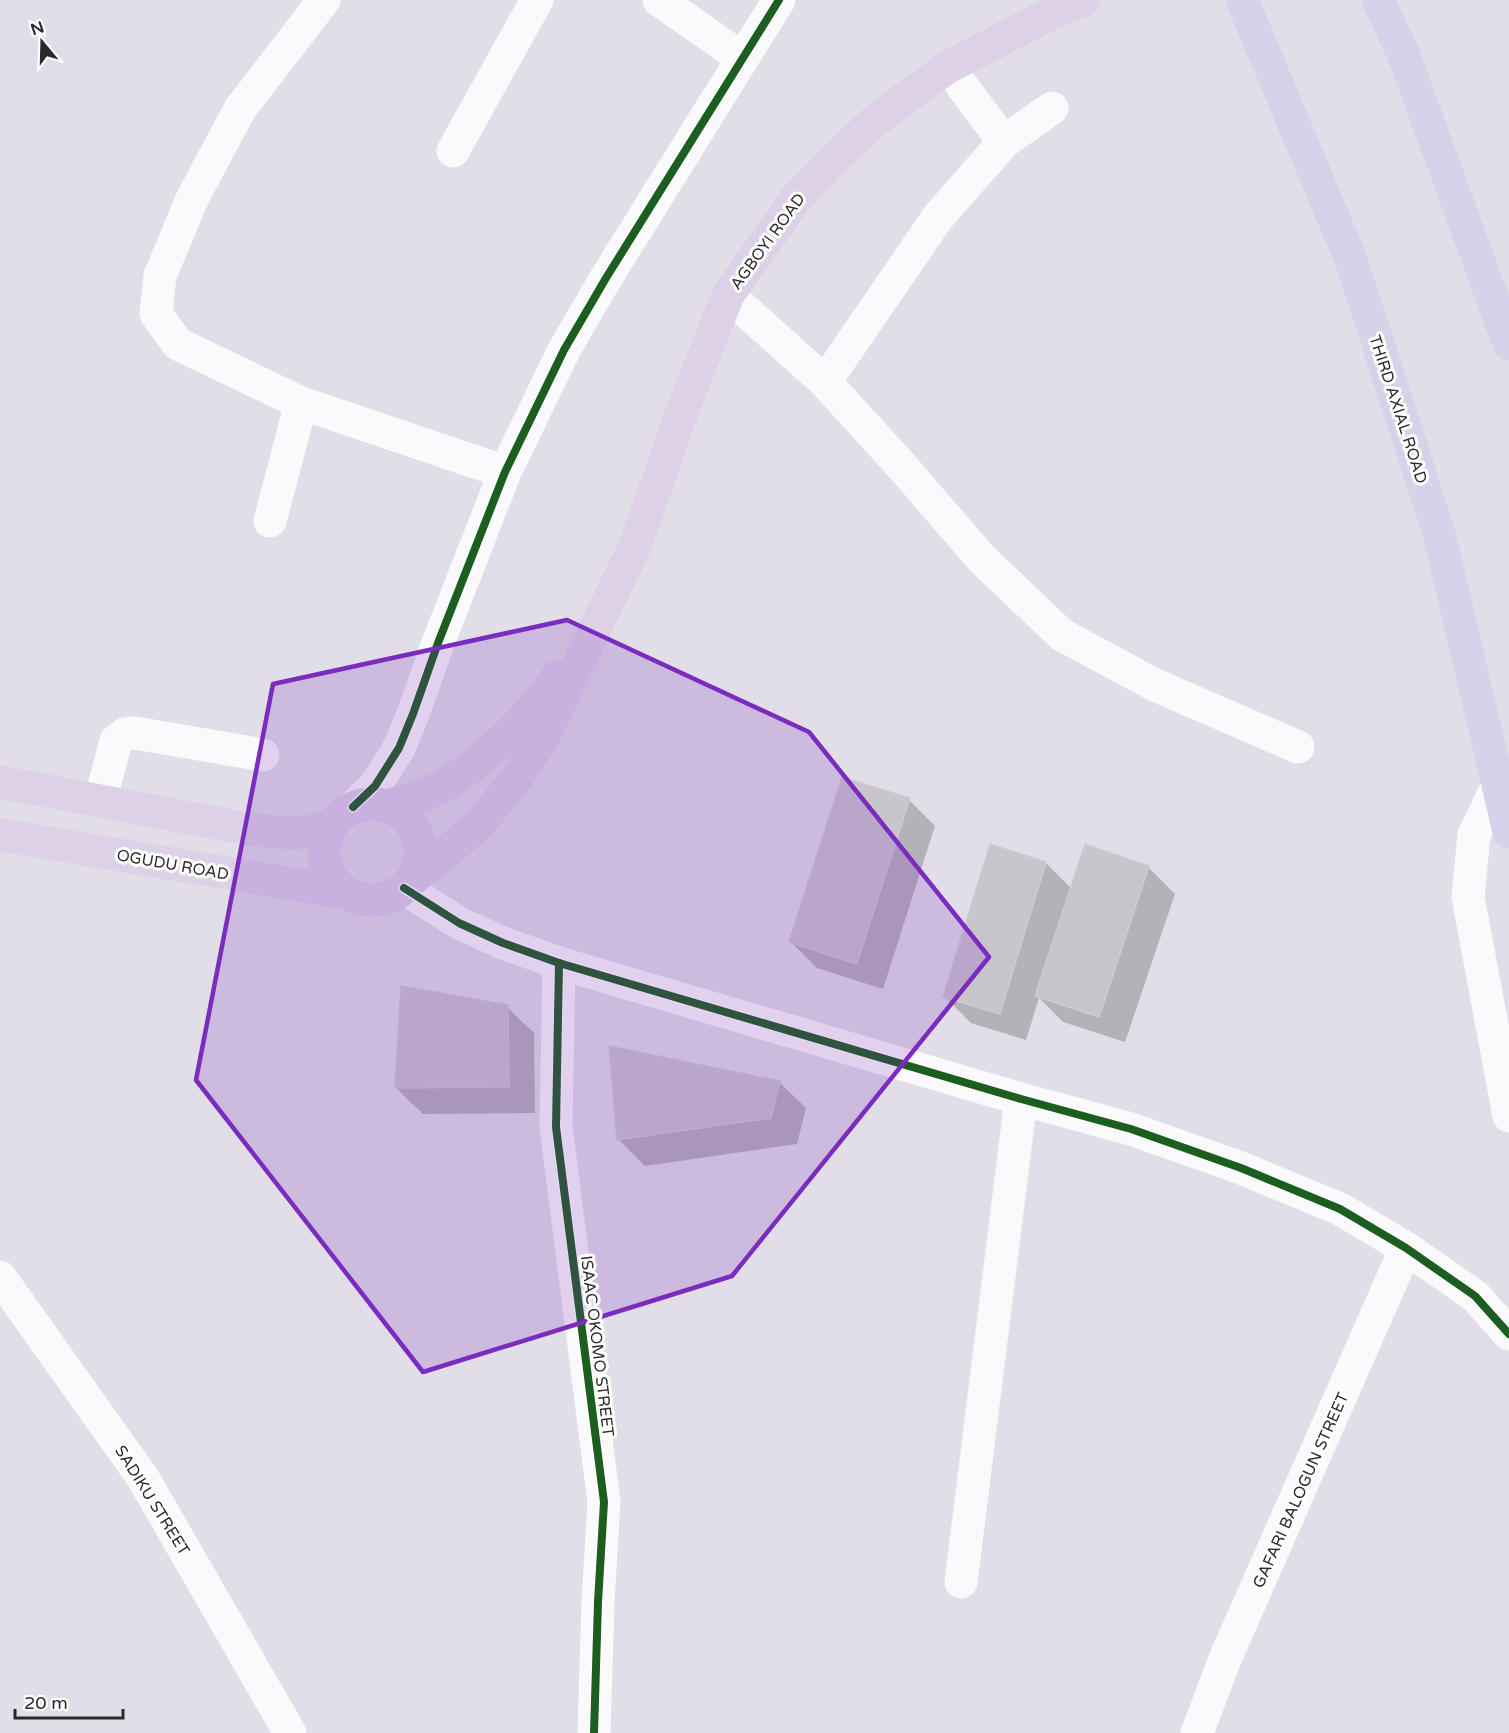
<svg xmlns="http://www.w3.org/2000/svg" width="1509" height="1733" font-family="'Varela Round',sans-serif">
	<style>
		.shadow { fill: #0003 }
		.building { fill: #c8c5cd; stroke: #cdcad3; stroke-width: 1.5 }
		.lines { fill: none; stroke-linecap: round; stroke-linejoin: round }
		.minor { stroke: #fafafc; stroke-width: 33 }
		.major { stroke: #ddd1e8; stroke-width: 33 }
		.highway { stroke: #d7d2e9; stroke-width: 33 }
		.cycleway-casing { stroke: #fff; stroke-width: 11 }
		.cycleway { stroke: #1b5e20; stroke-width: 8 }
		.marked { fill: #7b2cbf; fill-opacity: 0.2; stroke: #7b2cbf; stroke-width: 4.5; stroke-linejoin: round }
		.labels { text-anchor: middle; stroke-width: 6; stroke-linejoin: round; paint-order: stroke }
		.street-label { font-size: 16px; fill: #292929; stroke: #fff }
	</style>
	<rect width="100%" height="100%" fill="#e1dee8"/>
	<g class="shadow">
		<path d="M909,800l26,26 -52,163 -66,-21 -26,-26z"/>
		<path d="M1046,863l26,26 76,-22 27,27 -50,148 -62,-20 -24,-24 -13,42 -55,-17 -26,-26z"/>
		<path d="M507,1007l27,26 1,80 -112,1 -27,-26z"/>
		<path d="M779,1082l27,26 -9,36 -152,22 -27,-27z"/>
	</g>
	<g class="building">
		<path d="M842,777l68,21 -53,166 -68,-22z"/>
		<path d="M990,844l56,18 -46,152 -57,-17z"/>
		<path d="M1085,844l64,22 -50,151 -64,-21z"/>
		<path d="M401,986l107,19 1,82 -114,1z"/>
		<path d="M609,1046l171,35 -9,37 -154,22z"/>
	</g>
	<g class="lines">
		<g class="minor">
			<path d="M324,0l-84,109 -48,90 -32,77 -4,38 22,30 123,59 204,69"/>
			<path d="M659,0l83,58"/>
			<path d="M948,67l56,75"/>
			<path d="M453,151l84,-151"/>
			<path d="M728,295l97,87 74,81 83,96 80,76 93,50 143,62"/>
			<path d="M825,382l113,-165 66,-75 48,-34"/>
			<path d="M270,521l31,-118"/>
			<path d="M1498,785l-24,50 -6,62 41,219"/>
			<path d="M100,801l16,-60 9,-7 10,-1 128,22"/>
			<path d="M353,807l22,-21 24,-38 14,-34 25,-71 67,-171 59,-122 42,-72 173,-278"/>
			<path d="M404,888l55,35 44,20 56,20 462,136 110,30 110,39 99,41 66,39 69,48 34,38"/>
			<path d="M559,963l-3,164 48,375 -6,100 -4,131"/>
			<path d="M0,1277l143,201 147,255"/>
			<path d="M961,1582l60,-483"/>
			<path d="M1197,1733l28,-74 181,-411"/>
		</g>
		<g class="major">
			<path d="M0,782l248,47 41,4 21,-1 21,-7"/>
			<circle cx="372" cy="852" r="48"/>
			<path d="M387,806c12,-4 24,-6 36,-11 50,-20 103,-74 134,-118"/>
			<path d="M0,835l346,58"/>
			<path d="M412,879l28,-21 40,-35 34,-41 28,-43 93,-193 48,-137 45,-114 70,-99 39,-40 40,-37 71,-52 102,-53 34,-14"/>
		</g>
		<g class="highway">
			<path d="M1242,0l109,260 88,273 70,299"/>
			<path d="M1378,0l25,53 106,291"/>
		</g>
		<g class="cycleway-casing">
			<g id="cycleway">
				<path d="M353,807l22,-21 24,-38 14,-34 25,-71 67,-171 59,-122 42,-72 173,-278"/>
				<path d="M404,888l55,35 44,20 56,20 462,136 110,30 110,39 99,41 66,39 69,48 34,38"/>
				<path d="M559,963l-3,164 48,375 -6,100 -4,131"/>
			</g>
		</g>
		<use href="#cycleway" class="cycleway"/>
	</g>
	<path class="marked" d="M567,620l242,112 180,225 -257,319 -309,96 -227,-292 77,-396z"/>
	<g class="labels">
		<g class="street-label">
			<text transform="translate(767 241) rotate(-54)" y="6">AGBOYI ROAD</text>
			<text transform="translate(1399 409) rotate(72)" y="6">THIRD AXIAL ROAD</text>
			<text transform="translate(173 864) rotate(10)" y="6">OGUDU ROAD</text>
			<text transform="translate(598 1346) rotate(83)" y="6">ISAAC OKOMO STREET</text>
			<text transform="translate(1300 1490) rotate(-66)" y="6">GAFARI BALOGUN STREET</text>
			<text transform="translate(153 1500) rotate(58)" y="6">SADIKU STREET</text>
		</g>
	</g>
	<g transform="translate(42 42) rotate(341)" stroke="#ffffff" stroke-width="4.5" paint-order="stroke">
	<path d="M0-4.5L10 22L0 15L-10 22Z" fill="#292929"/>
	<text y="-9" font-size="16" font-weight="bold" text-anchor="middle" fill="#292929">N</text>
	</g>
	<path d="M15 1709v9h108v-9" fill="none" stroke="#292929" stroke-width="3"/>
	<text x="24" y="1709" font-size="18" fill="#292929" stroke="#ffffff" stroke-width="4.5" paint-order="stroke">20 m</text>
</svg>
